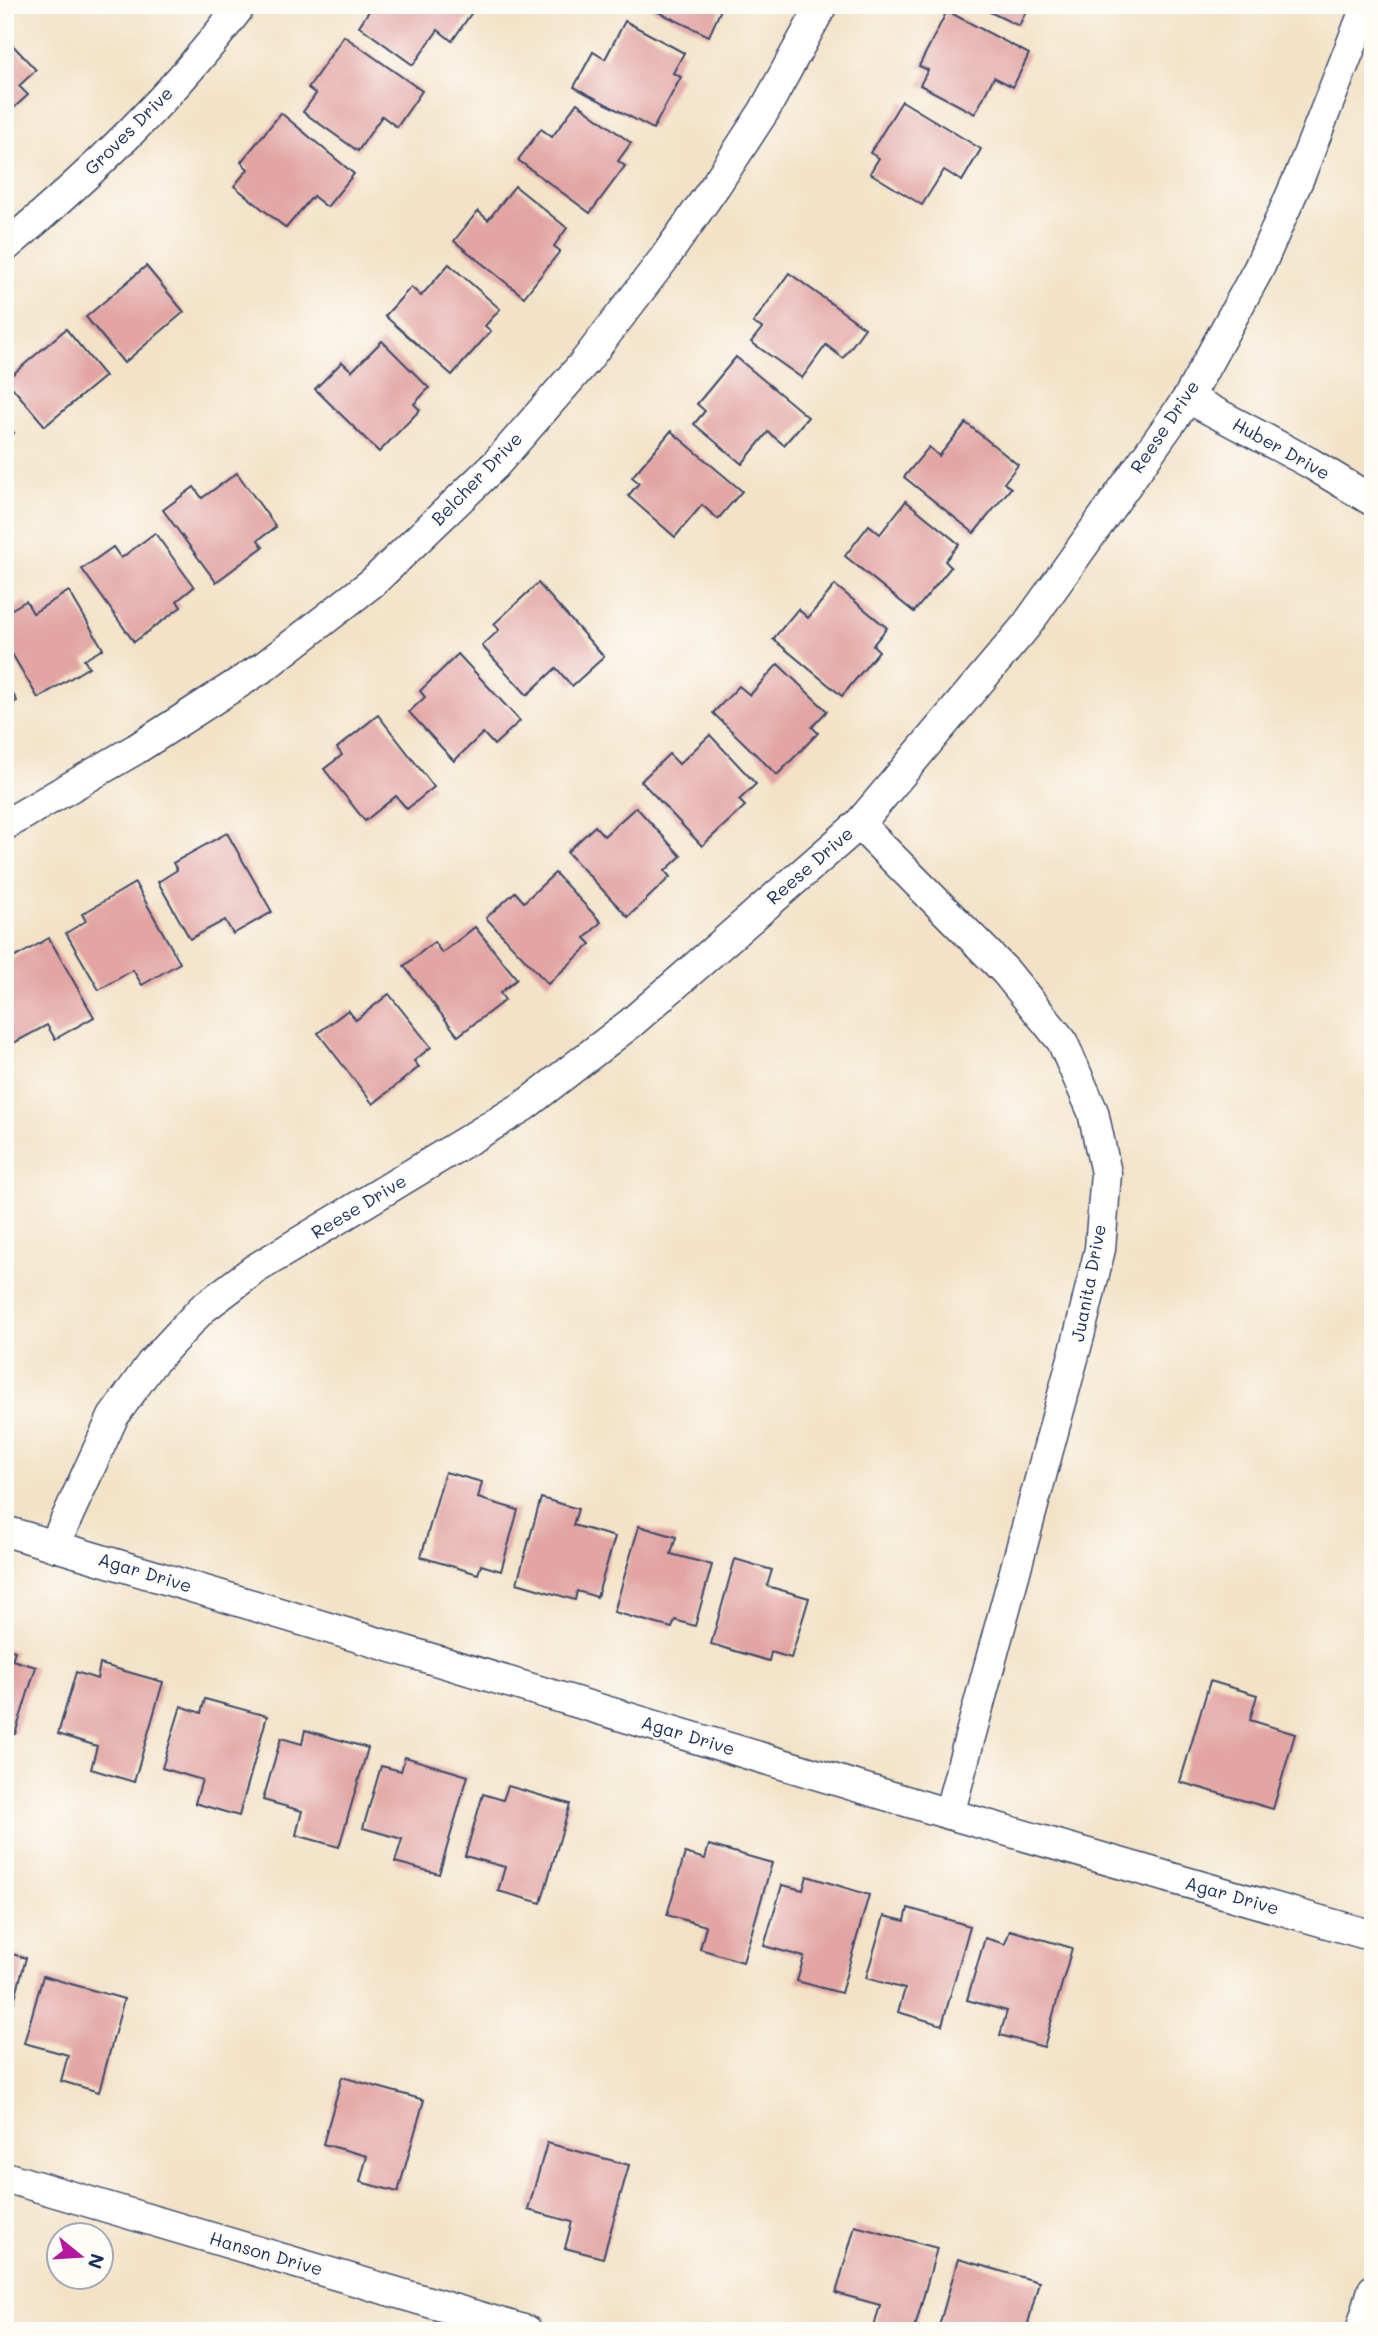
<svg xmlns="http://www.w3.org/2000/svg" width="1378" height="2336" font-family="Mali,sans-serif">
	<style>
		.building { fill: #e2a5a3 }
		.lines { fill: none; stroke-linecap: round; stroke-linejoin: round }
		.street-casing { stroke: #3b4a6e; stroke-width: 33 }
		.street { stroke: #fff; stroke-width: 30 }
		.labels { text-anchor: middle; stroke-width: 5; stroke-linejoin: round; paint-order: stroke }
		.street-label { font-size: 18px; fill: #1b2f5e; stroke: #fdfcf7 }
	</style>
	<rect width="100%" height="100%" fill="#fdfcf7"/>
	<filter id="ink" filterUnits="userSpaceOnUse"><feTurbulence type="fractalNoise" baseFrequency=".0143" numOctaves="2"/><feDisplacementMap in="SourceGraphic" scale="14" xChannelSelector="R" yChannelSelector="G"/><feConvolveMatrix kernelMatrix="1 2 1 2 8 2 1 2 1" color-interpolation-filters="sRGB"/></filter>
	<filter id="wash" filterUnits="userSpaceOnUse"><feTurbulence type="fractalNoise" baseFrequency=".00686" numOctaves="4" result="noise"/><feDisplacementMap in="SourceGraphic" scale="28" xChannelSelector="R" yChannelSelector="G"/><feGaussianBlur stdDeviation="1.57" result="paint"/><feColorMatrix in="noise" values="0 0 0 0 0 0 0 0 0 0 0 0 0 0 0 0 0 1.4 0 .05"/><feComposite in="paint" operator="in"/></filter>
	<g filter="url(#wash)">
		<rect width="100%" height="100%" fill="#f3e2c6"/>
		<g id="blocks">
			<g class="building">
				<path d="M367,5h110l-25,36 -14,-11 -25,35 -54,-39 12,-18z"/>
				<path d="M643,5h80l-14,31z"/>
				<path d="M975,5h54l-10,21z"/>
				<path d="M947,11l82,43 -16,33 -19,-10 -19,37 -55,-29 8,-15 -9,-4z"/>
				<path d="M625,21l59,32 -11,20 8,4 -28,52 -79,-42 19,-35 12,7z"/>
				<path d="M344,36l78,55 -25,36 -15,-11 -24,35 -55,-39 13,-18 -8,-6z"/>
				<path d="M5,37l31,33 -17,16 9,9 -23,21z"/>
				<path d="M902,101l79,48 -19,32 -18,-11 -22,35 -52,-32 9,-15 -9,-5z"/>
				<path d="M577,103l54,40 -13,18 7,5 -35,47 -72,-53 23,-31 11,8z"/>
				<path d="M281,113l73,61 -27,33 -14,-11 -27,32 -52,-42 14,-17 -7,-7z"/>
				<path d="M515,186l52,42 -13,18 6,5 -36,46 -70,-56 24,-30 10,9z"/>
				<path d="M449,264l51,45 -15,17 6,5 -39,44 -67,-59 26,-29 10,9z"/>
				<path d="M146,266l38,46 -60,51 -38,-46z"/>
				<path d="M789,273l76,55 -22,30 -17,-13 -24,33 -51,-36 11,-14 -9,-5z"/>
				<path d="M66,329l39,47 -60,50 -39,-46z"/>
				<path d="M382,341l47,47 -15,16 6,6 -41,42 -64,-63 27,-27 10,9z"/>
				<path d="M736,357l72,60 -24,28 -16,-13 -26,32 -48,-40 11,-13 -8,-7z"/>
				<path d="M5,420l9,13 -9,5z"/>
				<path d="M966,423l52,42 -14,18 7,5 -37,45 -70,-56 25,-30 10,9z"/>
				<path d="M671,431l71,60 -24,28 -16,-14 -27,32 -47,-41 11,-13 -7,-6z"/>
				<path d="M237,473l39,54 -18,13 5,7 -47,35 -53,-72 31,-23 8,11z"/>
				<path d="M906,501l53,43 -14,17 6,6 -37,45 -69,-56 24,-31 11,9z"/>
				<path d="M155,533l39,54 -17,14 4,6 -47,35 -52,-73 31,-22 8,11z"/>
				<path d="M538,583l66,74 -32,29 -16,-18 -29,27 -45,-49 17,-16 -5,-6z"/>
				<path d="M835,585l52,43 -14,17 6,6 -37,45 -69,-57 25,-30 10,9z"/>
				<path d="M69,591l34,58 -19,11 5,7 -51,31 -33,-56v-29l21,-12 7,12z"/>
				<path d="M458,654l62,67 -26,24 -11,-12 -29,28 -45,-49 16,-15 -5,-6z"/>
				<path d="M778,664l49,47 -15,16 6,6 -41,42 -64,-62 26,-27 11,9z"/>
				<path d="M5,682l12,19 -12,7z"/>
				<path d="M378,715l56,72 -27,22 -11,-13 -31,25 -41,-52 18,-14 -5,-7z"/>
				<path d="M710,735l46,49 -17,16 6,6 -43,40 -61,-65 28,-27 10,10z"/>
				<path d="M636,807l45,49 -16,15 5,6 -42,40 -61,-65 28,-26 9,10z"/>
				<path d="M227,833l45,79 -39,22 -8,-14 -35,19 -32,-57 19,-12 -4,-7z"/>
				<path d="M555,873l46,49 -16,16 6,6 -43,40 -62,-66 29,-26 9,10z"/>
				<path d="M135,883l45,80 -38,22 -9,-15 -34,20 -33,-57 20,-12 -4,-7z"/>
				<path d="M475,927l42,52 -17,14 5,7 -47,36 -54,-70 30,-24 8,11z"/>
				<path d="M49,938l45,79 -39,22 -8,-14 -35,19 -7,-12v-69z"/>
				<path d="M389,994l42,53 -17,14 5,6 -46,37 -55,-71 30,-23 8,10z"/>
				<path d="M445,1472l37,10 -4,16 40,12 -17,61 -20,-6 -3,9 -57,-17z"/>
				<path d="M541,1498l37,11 -5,16 42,12 -18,60 -20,-6 -2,9 -58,-17z"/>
				<path d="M639,1526l37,11 -5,17 41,11 -17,61 -20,-6 -3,8 -58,-16z"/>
				<path d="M735,1559l37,11 -5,16 42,12 -18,60 -20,-6 -2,9 -58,-17z"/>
				<path d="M5,1648l10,3 -3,9 24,7 -21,67 -10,-3z"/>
				<path d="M100,1664l63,18 -29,100 -43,-13 6,-23 -39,-12 18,-62 21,7z"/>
				<path d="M1210,1681l47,14 -7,25 45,14 -22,75 -93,-27z"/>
				<path d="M205,1699l62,17 -28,100 -44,-13 7,-23 -40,-12 19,-62 20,7z"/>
				<path d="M305,1730l63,18 -29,99 -43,-12 6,-24 -39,-11 18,-62 21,6z"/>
				<path d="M405,1757l63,19 -29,98 -44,-12 7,-23 -39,-11 18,-62 20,5z"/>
				<path d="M508,1786l62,18 -29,99 -43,-12 7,-24 -40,-11 18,-62 20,6z"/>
				<path d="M709,1845l63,18 -29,99 -43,-13 6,-23 -39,-11 18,-62 20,6z"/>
				<path d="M807,1876l62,19 -28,98 -44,-12 7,-24 -40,-11 18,-61 21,5z"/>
				<path d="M908,1908l62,18 -28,99 -44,-13 7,-23 -39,-11 18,-62 21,5z"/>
				<path d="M1010,1930l62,18 -28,99 -44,-12 7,-24 -40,-11 18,-62 20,6z"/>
				<path d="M5,1952l21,6 -20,72 -1,-1z"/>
				<path d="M43,1976l81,23 -25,93 -38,-11 7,-26 -44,-12z"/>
				<path d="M342,2077l82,23 -26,92 -38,-10 7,-26 -44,-12z"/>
				<path d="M547,2143l82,22 -26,93 -38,-10 7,-26 -44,-12z"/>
				<path d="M855,2226l82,22 -23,83h-41l7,-26 -44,-12z"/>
				<path d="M958,2259l81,23 -13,49h-71l-16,-5z"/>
			</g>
		</g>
	</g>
	<g filter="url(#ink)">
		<use href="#blocks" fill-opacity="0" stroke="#3b4a6e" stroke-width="2"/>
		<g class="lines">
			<g class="street-casing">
				<g id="street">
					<path d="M5,247c86,-73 168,-151 236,-242"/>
					<path d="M1188,398l122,65 63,38"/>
					<path d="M859,824l147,148 56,69 31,71 13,61 -6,76 -21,87 -130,478"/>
					<path d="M5,825l131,-76 129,-83 108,-84 122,-117 89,-102 79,-103 52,-74 49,-75 58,-106"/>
					<path d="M5,1531l944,283 424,122"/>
					<path d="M54,1546l59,-129 38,-53 51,-55 53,-40 269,-163 107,-83 228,-199 167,-198 162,-228 71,-130 41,-93 67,-170"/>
					<path d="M5,2177l522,154"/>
					<path d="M1361,2331l12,-41"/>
				</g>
			</g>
			<use href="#street" class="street"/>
		</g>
	</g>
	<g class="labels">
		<g class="street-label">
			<text transform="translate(129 131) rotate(-45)" y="6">Groves Drive</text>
			<text transform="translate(1165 427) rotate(-56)" y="6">Reese Drive</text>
			<text transform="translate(1281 449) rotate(29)" y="6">Huber Drive</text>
			<text transform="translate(477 479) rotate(-46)" y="6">Belcher Drive</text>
			<text transform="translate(810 866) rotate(-41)" y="6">Reese Drive</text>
			<text transform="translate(359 1207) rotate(-31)" y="6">Reese Drive</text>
			<text transform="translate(1089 1283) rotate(-79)" y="6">Juanita Drive</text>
			<text transform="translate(145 1573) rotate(17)" y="6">Agar Drive</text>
			<text transform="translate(688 1736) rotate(17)" y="6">Agar Drive</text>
			<text transform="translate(1232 1896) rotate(16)" y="6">Agar Drive</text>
			<text transform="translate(266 2254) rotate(16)" y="6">Hanson Drive</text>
		</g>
	</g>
	<rect width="1378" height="2336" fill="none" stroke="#fdfcf7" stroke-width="28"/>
	<g transform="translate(80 2256) rotate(108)"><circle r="33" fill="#fdfcf7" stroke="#a3aaba" stroke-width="2"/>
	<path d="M0-5L12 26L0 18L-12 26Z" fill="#b5179e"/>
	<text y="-10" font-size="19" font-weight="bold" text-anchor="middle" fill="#1b2f5e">N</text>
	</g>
</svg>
